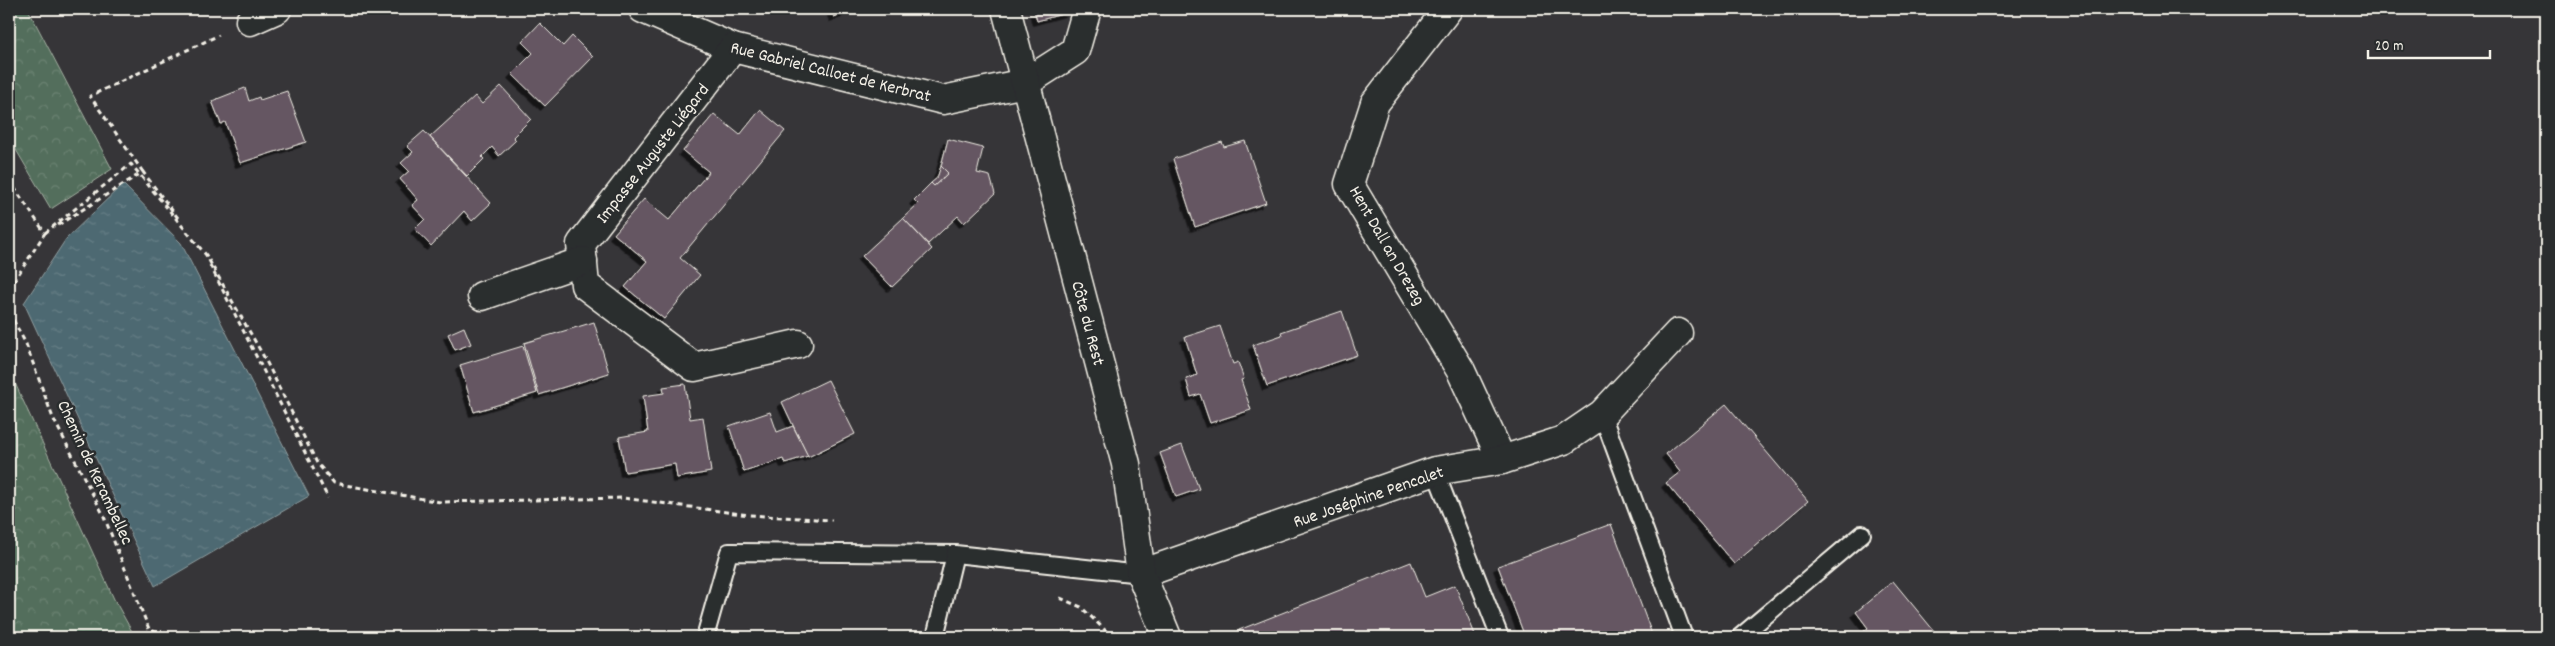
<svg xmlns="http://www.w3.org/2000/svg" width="2555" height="646" font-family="Dekko,sans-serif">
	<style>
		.forest { fill: url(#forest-crowns); stroke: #a4b0a2 }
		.water { fill: url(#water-ripples); stroke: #909fa1 }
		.building { fill: #655662; stroke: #f4f1e8; filter: url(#shadow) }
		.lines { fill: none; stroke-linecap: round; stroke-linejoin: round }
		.service-casing { stroke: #f4f1e8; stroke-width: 20 }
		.minor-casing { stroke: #f4f1e8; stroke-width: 31 }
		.tertiary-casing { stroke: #f4f1e8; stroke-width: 31 }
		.path { stroke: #f4f1e8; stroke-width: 3; stroke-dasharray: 5 4; stroke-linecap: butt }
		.service { stroke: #2a2d2e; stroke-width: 16 }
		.minor { stroke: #2a2d2e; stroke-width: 28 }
		.tertiary { stroke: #2a2d2e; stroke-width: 28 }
		.labels { text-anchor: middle; stroke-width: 5; stroke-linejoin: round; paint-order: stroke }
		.street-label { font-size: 18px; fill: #f4f1e8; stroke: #2a2d2e }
	</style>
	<defs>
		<pattern id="forest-crowns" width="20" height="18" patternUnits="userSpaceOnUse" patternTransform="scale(1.25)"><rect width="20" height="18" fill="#536e5c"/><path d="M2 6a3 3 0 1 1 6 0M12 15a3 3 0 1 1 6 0" fill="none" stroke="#6c8373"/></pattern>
		<pattern id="water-ripples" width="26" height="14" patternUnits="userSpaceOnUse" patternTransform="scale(1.25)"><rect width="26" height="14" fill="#4d6972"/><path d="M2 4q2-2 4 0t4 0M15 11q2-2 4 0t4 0" fill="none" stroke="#677f86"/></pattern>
		<filter id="shadow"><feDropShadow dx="-4.5" dy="4.5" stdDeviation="0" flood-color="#0009"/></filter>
	</defs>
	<rect width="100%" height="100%" fill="#363538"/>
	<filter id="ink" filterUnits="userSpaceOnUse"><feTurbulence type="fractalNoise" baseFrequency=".02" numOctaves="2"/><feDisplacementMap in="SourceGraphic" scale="10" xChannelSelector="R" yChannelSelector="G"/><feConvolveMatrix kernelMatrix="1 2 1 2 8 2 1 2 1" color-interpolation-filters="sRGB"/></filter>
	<g filter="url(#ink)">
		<g class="forest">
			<path d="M9,9h19l84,160 -61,40 -42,-71z"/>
			<path d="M9,370l105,229 21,38h-126z"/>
		</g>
		<path class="water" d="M123,184l58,59 128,253 -154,90 -131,-283 42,-64z"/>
		<g class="building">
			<path d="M831,9h14l1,4 -12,4z"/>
			<path d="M1034,9h38l1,2 -36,10z"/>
			<path d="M540,23l23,23 9,-10 21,21 -48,49 -33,-32 21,-21 -11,-11z"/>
			<path d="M501,86l30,33 -18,18 3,3 -17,16 -7,-9 -10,10 2,2 -17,17 -37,-39 45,-41 7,8z"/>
			<path d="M245,88l4,13 10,-4 1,3 27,-9 19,51 -66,21 -15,-41 -4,2 -9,-23z"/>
			<path d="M760,110l25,21 -105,127 20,17 -36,44 -39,-32 22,-26 -33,-27 30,-35 25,21 40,-48 -26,-21 31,-37 26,21z"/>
			<path d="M424,131l67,72 -19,18 -8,-10 -33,35 -16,-17 10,-10 -13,-14 6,-5 -18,-21 9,-8 -8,-8 12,-11 -6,-6z"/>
			<path d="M948,139l35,9 -6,25 13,3 5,18 -31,29 -6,-7 -30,28 -25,-26 15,-14 -4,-4 17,-17 3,3 14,-13 -7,-7z"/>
			<path d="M1245,141l21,62 -71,24 -22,-68 49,-17 2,5z"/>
			<path d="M941,166l7,7 -14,13 -3,-3 6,-5z"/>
			<path d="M903,218l29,31 -40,38 -30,-31z"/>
			<path d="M1342,311l15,44 -90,31 -14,-41 29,-10 -1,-3z"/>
			<path d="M594,322l15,51 -70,22 -15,-52z"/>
			<path d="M1220,326l13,38 5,-2 6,17 -3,1 10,30 -41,13 -10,-29 -9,3 -5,-18 11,-4 -12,-38z"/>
			<path d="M464,327l7,17 -16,6 -7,-16z"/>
			<path d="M523,346l14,47 -63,19 -14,-47z"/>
			<path d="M828,380l27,54 -47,23 -26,-55z"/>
			<path d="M685,384l5,35 13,-2 8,55 -34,6 -2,-14 -50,8 -6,-35 29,-5 -5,-36 21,-3 -1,-6z"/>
			<path d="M1726,404l82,97 -74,63 -68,-81 14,-11 -14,-18z"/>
			<path d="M770,412l7,20 16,-6 15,30 -23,7 -2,-4 -39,13 -15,-46z"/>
			<path d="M1182,445l17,44 -23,8 -16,-44z"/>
			<path d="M1611,524l42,113h-128l-27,-71z"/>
			<path d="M1411,562l14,35 30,-12 21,52h-234l-3,-7z"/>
			<path d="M1893,581l46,56h-82l11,-9 -12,-16z"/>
		</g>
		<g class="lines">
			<g class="service-casing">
				<g id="service">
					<path d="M1602,414l82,223"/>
					<path d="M1435,471l65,166"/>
					<path d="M705,637l24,-85 226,2"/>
					<path d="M935,637l20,-83 186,20"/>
					<path d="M1740,637l122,-103"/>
				</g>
			</g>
			<g class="minor-casing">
				<g id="minor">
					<path d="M643,9l90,39 210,52 82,-17 50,-32 12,-42"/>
					<path d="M1448,9l-73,94 -26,81 112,187 41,89"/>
					<path d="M250,21l27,-12"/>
					<path d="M733,48l-152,196 4,41 109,82 104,-23"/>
					<path d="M482,296l101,-35"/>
					<path d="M1141,574l294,-103 67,-11 62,-20 38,-26 76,-81"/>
				</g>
			</g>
			<g class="tertiary-casing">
				<path id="tertiary" d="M1006,9l120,455 15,110 26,63"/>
			</g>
			<g class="path">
				<path d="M143,172l-53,-76 129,-61"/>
				<path d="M9,180l36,53 -36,56"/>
				<path d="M58,225l85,-53 35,46"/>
				<path d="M45,233l86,-69 75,91 58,102 53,106 17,20 106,19 183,-4 126,17 83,5"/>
				<path d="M210,265l118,233"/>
				<path d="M9,312l17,32 27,74 50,96 46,115 15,8"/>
				<path d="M1060,598l21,9 26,25 13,5"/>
			</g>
			<use href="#service" class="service"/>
			<use href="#minor" class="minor"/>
			<use href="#tertiary" class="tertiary"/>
		</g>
	</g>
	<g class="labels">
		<g class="street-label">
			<text transform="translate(831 71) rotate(14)" y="6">Rue Gabriel Calloet de Kerbrat</text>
			<text transform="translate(652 153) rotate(-52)" y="6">Impasse Auguste Liégard</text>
			<text transform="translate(1388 245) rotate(60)" y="6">Hent Dall an Drezeg</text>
			<text transform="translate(1089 323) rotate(75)" y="6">Côte du Rest</text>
			<text transform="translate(96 472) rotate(65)" y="6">Chemin de Kerambellec</text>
			<text transform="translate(1368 496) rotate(-19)" y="6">Rue Joséphine Pencalet</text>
		</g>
	</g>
	<rect width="2555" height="646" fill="none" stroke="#2a2d2e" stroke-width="30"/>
	<rect x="15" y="15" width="2525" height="616" fill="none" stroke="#f4f1e8" stroke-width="2" filter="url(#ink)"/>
	<path d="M2368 50v8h122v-8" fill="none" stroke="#f4f1e8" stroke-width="2.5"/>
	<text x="2375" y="50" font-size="15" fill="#f4f1e8" stroke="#2a2d2e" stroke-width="4" paint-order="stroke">20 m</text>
</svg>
